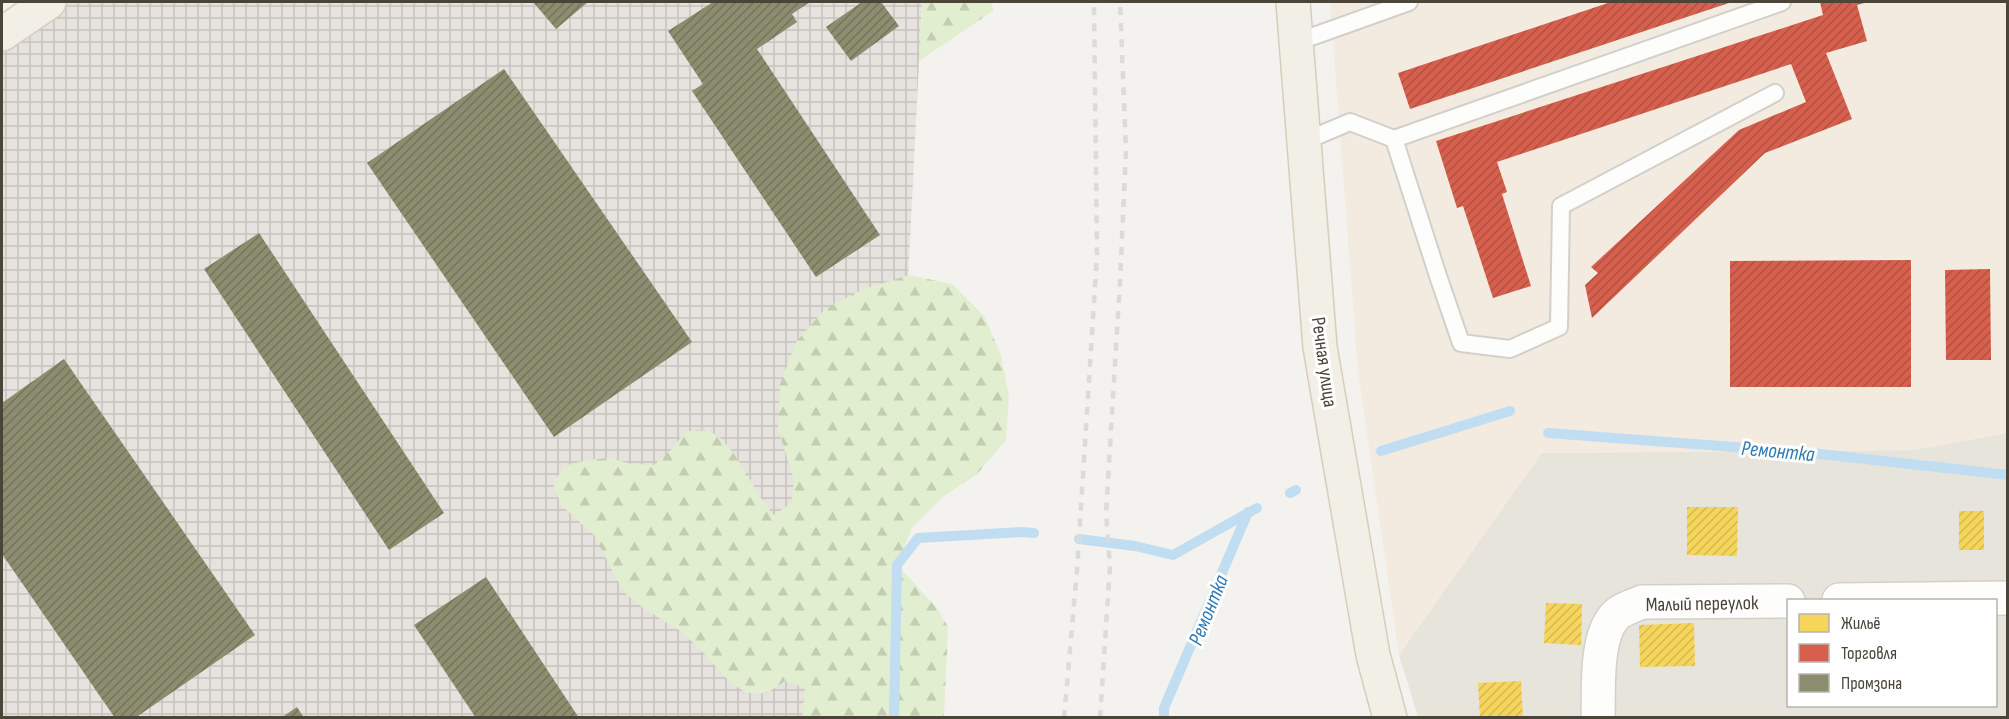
<svg xmlns="http://www.w3.org/2000/svg" width="2009" height="719" font-family="'Sofia Sans Condensed',sans-serif">
	<style>
		.residential { fill: #e7e4dc; fill-rule: evenodd }
		.commercial { fill: #f3ebdf }
		.industrial { fill: url(#industrial-grid) }
		.forest { fill: url(#forest-firs) }
		.homes { fill: url(#homes-hatch) }
		.shops { fill: url(#shops-hatch) }
		.industry { fill: url(#industry-hatch) }
		.lines { fill: none; stroke-linecap: round; stroke-linejoin: round }
		.stream { stroke: #c0ddf1; stroke-width: 10 }
		.service-casing { stroke: #d2d0cb; stroke-width: 20 }
		.minor-casing { stroke: #d2d0cb; stroke-width: 36 }
		.primary-casing { stroke: #d6cebb; stroke-width: 36 }
		.service { stroke: #fdfdfc; stroke-width: 16 }
		.minor { stroke: #fdfdfc; stroke-width: 33 }
		.primary { stroke: #f2efe6; stroke-width: 33 }
		.rail { stroke: #dbdbda; stroke-width: 4.5; stroke-dasharray: 8 8; stroke-linecap: butt }
		.labels { text-anchor: middle; stroke-width: 6; stroke-linejoin: round; paint-order: stroke }
		.street-label { font-size: 20px; fill: #4b4439; stroke: #fff }
		.water-label { font-size: 21px; font-style: italic; fill: #2e7ab2; stroke: #fff }
	</style>
	<defs>
		<pattern id="industrial-grid" width="8" height="8" patternUnits="userSpaceOnUse" patternTransform="scale(1.5)"><rect width="8" height="8" fill="#e6e2de"/><path d="M0 4h8M4 0v8" fill="none" stroke="#c7c3bf"/></pattern>
		<pattern id="forest-firs" width="22" height="20" patternUnits="userSpaceOnUse" patternTransform="scale(1.5)"><rect width="22" height="20" fill="#e1eecf"/><path d="M5 1l3.5 6h-7zM16 11l3.5 6h-7z" fill="#c3cdb2"/></pattern>
		<pattern id="homes-hatch" width="6" height="6" patternUnits="userSpaceOnUse" patternTransform="scale(1.5)"><rect width="6" height="6" fill="#f6d55c"/><path d="M-1 1l2-2M0 6l6-6M5 7l2-2" fill="none" stroke="#d4b851"/></pattern>
		<pattern id="shops-hatch" width="6" height="6" patternUnits="userSpaceOnUse" patternTransform="scale(1.5)"><rect width="6" height="6" fill="#d6604d"/><path d="M-1 1l2-2M0 6l6-6M5 7l2-2" fill="none" stroke="#b05141"/></pattern>
		<pattern id="industry-hatch" width="6" height="6" patternUnits="userSpaceOnUse" patternTransform="scale(1.5)"><rect width="6" height="6" fill="#8c8c6e"/><path d="M-1 1l2-2M0 6l6-6M5 7l2-2" fill="none" stroke="#74745b"/></pattern>
	</defs>
	<rect width="100%" height="100%" fill="#f4f2ee"/>
	<path class="residential" d="M2007,433v284h-589l-19,-62 142,-202 372,-3zM1788,600h208v106h-208z"/>
	<path class="commercial" d="M1330,2h677v431l-94,17 -371,3 -143,202 -41,-283z"/>
	<path class="industrial" d="M63,2h859l-36,715 -884,1v-674z"/>
	<g class="forest">
		<path d="M922,2h70l1,9 -74,50z"/>
		<path d="M909,275l43,9 32,32 17,39 8,42 -3,43 -29,34 -34,23 -31,31 -15,37 40,43 11,19 -4,90h-142l3,-29 -20,-7 -18,12h-21l-19,-14 -30,-33 -17,-15 -37,-23 -18,-15 -11,-18 -19,-39 -34,-31 -8,-21 11,-18 23,-6 22,-2 22,6 23,1 17,-15 15,-19c6,0 17,-3 23,0 26,10 44,62 65,84l17,-12 3,-22 -16,-53 2,-44 16,-42 30,-34 38,-19z"/>
	</g>
	<g class="homes">
		<path d="M1687,507h51l-1,49 -50,-1z"/>
		<rect x="1959" y="511" width="25" height="39"/>
		<path d="M1546,603l36,1 -1,41 -37,-2z"/>
		<path d="M1694,623l1,43 -55,1 -1,-42z"/>
		<path d="M1521,681l2,37h-43l-2,-35z"/>
	</g>
	<g class="shops">
		<path d="M1611,2h121l-322,107 -12,-36z"/>
		<path d="M1820,2h48l-11,3 10,36 -41,12 26,66 -87,34 -173,165 -7,-33 13,-12 -7,-6 148,-137 67,-28 -15,-38 -294,98 10,30 -5,2 29,92 -38,12 -30,-92 -6,2 -21,-67 387,-126z"/>
		<path d="M1911,260v127h-181v-126z"/>
		<path d="M1990,269l1,91h-45l-1,-90z"/>
	</g>
	<g class="industry">
		<path d="M533,2h55l-32,27z"/>
		<path d="M713,2h97l-18,12 5,8 -40,27 123,186 -64,42 -124,-186 11,-7 -35,-53z"/>
		<path d="M862,2h19l18,24 -48,35 -25,-34z"/>
		<path d="M504,69l188,273 -138,95 -187,-274z"/>
		<path d="M259,233l185,280 -55,37 -185,-281z"/>
		<path d="M64,359l191,276 -120,83h-20l-113,-164v-151z"/>
		<path d="M486,577l93,141h-103l-62,-93z"/>
		<path d="M297,707l7,11h-23z"/>
	</g>
	<g class="lines">
		<g class="stream">
			<path d="M1548,433l264,20 196,22"/>
			<path d="M1381,451l129,-40"/>
			<path d="M1290,493l6,-3"/>
			<path d="M1079,539l56,7 38,9 84,-47"/>
			<path d="M894,718l3,-153 21,-27 103,-6 13,1"/>
			<path d="M1164,718v-10l84,-196"/>
		</g>
		<g class="service-casing">
			<g id="service">
				<path d="M1297,42l112,-40"/>
				<path d="M1394,139l44,137 23,67 49,6 49,-22 2,-121 214,-113"/>
				<path d="M1305,141l45,-19 44,17 388,-137"/>
			</g>
		</g>
		<g class="minor-casing">
			<g id="minor">
				<path d="M1839,600l169,-2"/>
				<path d="M1598,718c1,-28 -3,-79 16,-101 7,-8 19,-11 28,-15l146,-1"/>
			</g>
		</g>
		<g class="primary-casing">
			<g id="primary">
				<path d="M1293,2l27,345 53,308 17,63"/>
				<path d="M2,34l47,-32"/>
			</g>
		</g>
		<use href="#service" class="service"/>
		<use href="#minor" class="minor"/>
		<use href="#primary" class="primary"/>
		<g class="rail">
			<path d="M1064,718l13,-148 20,-315 -3,-253"/>
			<path d="M1100,718l10,-152 -4,-53 14,-231 6,-131 -6,-149"/>
		</g>
	</g>
	<g class="labels">
		<g class="street-label">
			<text transform="translate(1325 362) rotate(82)" y="7">Речная улица</text>
			<text transform="translate(1702 603) rotate(-1)" y="7">Малый переулок</text>
		</g>
		<g class="water-label">
			<text transform="translate(1778 451) rotate(5)" y="7">Ремонтка</text>
			<text transform="translate(1208 610) rotate(-68)" y="7">Ремонтка</text>
		</g>
	</g>
	<rect width="2009" height="719" fill="none" stroke="#4b4439" stroke-width="6"/>
	<rect x="1787" y="599" width="210" height="108" fill="#ffffff" stroke="#b7b4b0" stroke-width="1.5"/>
	<rect x="1799" y="614" width="30" height="18" fill="#f6d55c" stroke="#b7b4b0" stroke-width="1.5"/>
	<text x="1841" y="629" font-size="18" fill="#4b4439">Жильё</text>
	<rect x="1799" y="644" width="30" height="18" fill="#d6604d" stroke="#b7b4b0" stroke-width="1.5"/>
	<text x="1841" y="659" font-size="18" fill="#4b4439">Торговля</text>
	<rect x="1799" y="674" width="30" height="18" fill="#8c8c6e" stroke="#b7b4b0" stroke-width="1.5"/>
	<text x="1841" y="689" font-size="18" fill="#4b4439">Промзона</text>
</svg>
